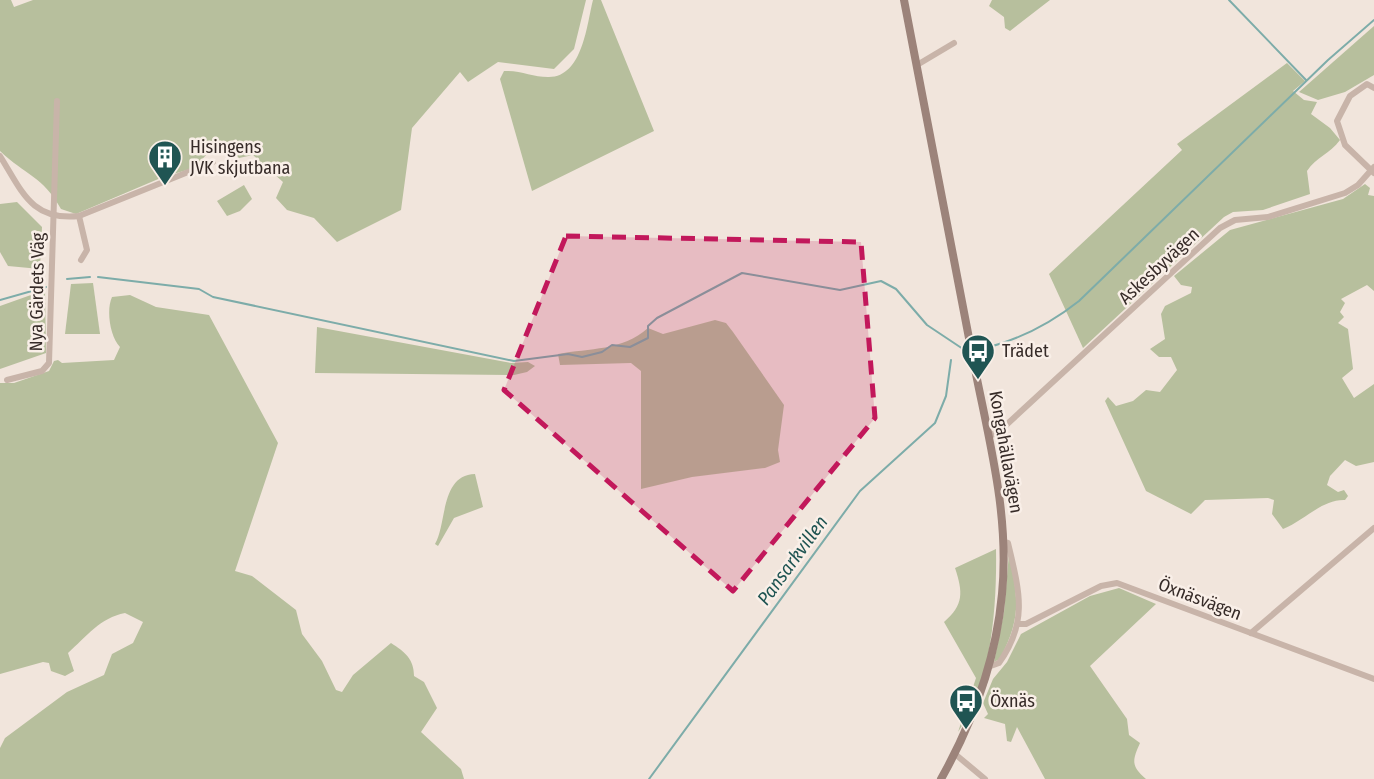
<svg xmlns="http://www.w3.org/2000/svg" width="1374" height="779" font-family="'Fira Sans Condensed',sans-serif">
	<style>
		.green { fill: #b7bf9d }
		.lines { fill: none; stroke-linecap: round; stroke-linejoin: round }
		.stream { stroke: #7daca9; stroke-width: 2 }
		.street { stroke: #c8b4a9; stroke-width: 6 }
		.secondary { stroke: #9c837a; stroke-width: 8 }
		.marked { fill: #c2185b; fill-opacity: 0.2; stroke: #c2185b; stroke-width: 5; stroke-dasharray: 14 9; stroke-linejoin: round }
		.labels { text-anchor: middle; stroke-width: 5; stroke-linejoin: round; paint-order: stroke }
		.poi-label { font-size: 18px; fill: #362b28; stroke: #f9efe8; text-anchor: start }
		.street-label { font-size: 18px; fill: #362b28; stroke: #f9efe8 }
		.water-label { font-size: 19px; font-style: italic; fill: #205553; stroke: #f9efe8 }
	</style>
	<rect width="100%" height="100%" fill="#f1e5dc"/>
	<g class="green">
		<path d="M0,0h11l3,7 19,-7h553l-12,49 -20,20 -56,-7 -30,20 -8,-10 -48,56 -11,82 -64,32 -23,-24 -27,-8 -11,-12 7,-16 -30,-27 -14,3 -12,-11 -19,6 -14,15 -31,9 -87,37 -15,-5c-18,-33 -36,-34 -61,-58z"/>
		<path d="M593,0h8l53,131 -122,60 -32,-112 4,-8c16,-1 29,6 44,6 35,1 39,-54 45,-77z"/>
		<path d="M992,0h58l-40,31 -5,-3 -1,-11 -15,-11z"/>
		<path d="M1374,26v49l-29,17 -27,8 -19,-8z"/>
		<path d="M1287,63l18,18 -12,10 11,9 13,2 -6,12 19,14 10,12c-10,14 -24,17 -33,31l3,23 -47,16 -30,2 -9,5 -141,131 -34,-74 133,-124 -5,-6z"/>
		<path d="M1365,184l5,4 -2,7 6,1v95l-7,-6 -26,14 4,4 -5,9 4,5 -6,6 10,6 5,40 -11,9 12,20 20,-14v78l-18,4 -11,-6 -15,16 -3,9 11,7 6,-2 4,6 -3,4c-23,-1 -41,21 -62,29l-11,-15 2,-14 -6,-2 -63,2 -14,14 -45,-23 -41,-90 3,-4 8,9 17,-5 13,-11 14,2 17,-22 -6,-13h-12l-9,-8 15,-10 -4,-25 4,-8 26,-13 1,-6 -11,-2 -7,-9 56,-46 113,-31z"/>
		<path d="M244,185l8,14 -12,12 -13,5 -10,-15z"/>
		<path d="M17,202l25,25 -2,42 -32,-3 -8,-14v-48z"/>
		<path d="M93,283l7,51h-35l6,-50z"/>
		<path d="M45,290l1,63 -46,16v-63z"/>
		<path d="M130,295l26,12 53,8 69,128 -43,128 17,5 44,34 6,24 20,27 14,29 6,2 11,-17 38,-32c14,9 23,16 23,33l10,6 13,26 -16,24 40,37 3,10h-464v-31l5,-10 62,-46 37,-17 8,-21 21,-11 10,-21 -18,-9c-25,5 -38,23 -57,40l6,18 -9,5 -14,-5 -2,-8 -6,-1 -43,12v-291h14l35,-12 5,-10 4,-1 4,3 52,-3 6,-13c-10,-10 -14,-37 -8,-50z"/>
		<path d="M715,320l11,3 7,9 51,73 -6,45 2,12 -15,6 -73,9 -51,12v-118l-10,-8 -71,2 -2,-11c32,-6 64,-3 90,-26l15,6z"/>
		<path d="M317,327l194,36 17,-1 7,4 -8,6 -13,3 -199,-2z"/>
		<path d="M475,474l8,33 -29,11 -16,28 -3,-2c12,-20 5,-69 40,-70z"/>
		<path d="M996,549c1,56 -4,135 -38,183l18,-54 -32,-56c20,-17 19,-30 11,-54z"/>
		<path d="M1009,553c9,46 13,63 -9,106l-6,3 10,-50z"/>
		<path d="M1119,588l37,16 -66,62 37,53 2,16 11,8c-8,18 -9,23 6,36h-101l-28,-52 -6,15 -4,-1 -2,-17 -21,-6 4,-4 -5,-11 10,-24 14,-17 14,-28 69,-38z"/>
	</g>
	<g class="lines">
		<g class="stream">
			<path d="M1229,0l77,80"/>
			<path d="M98,277l101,12 14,8 301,64 54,-7 14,3 20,-5 10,-7 18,2 18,-9v-12l9,-8 85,-45 98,17 41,-9 15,8 31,36 39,26"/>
			<path d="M67,279l23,-2"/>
			<path d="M0,300l46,-13"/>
			<path d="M977,350c37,-8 73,-26 102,-49l249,-241 46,-40"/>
			<path d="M649,779l211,-288 75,-68 11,-27 5,-36"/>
		</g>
		<g class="street">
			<path d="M917,65l37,-22"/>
			<path d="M0,156c22,35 31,65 79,60l134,-54"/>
			<path d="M1374,173l-29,-28 -8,-24 13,-25 17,-12 7,4"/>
			<path d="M79,216l8,34 -6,10"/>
			<path d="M7,380l35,-9 7,-8 8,-262"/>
			<path d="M989,437l15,-10 216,-199 15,-8 33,-3 77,-24 13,-8 16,-18"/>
			<path d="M1019,624h7l75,-38 16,-3 257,96"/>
			<path d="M1251,633l123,-105"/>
			<path d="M988,667l11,-4c30,-42 20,-73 9,-120l-4,-1"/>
			<path d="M955,754l30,25"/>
		</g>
		<path class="secondary" d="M904,0c23,120 46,239 69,359 15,78 37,155 29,235 -6,66 -29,128 -61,185"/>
	</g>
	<path class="marked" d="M566,236l295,6 14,176 -142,173 -229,-201z"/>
	<defs>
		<g id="building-pin" transform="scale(1.75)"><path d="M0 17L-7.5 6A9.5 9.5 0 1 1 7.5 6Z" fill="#205553" stroke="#f9efe8"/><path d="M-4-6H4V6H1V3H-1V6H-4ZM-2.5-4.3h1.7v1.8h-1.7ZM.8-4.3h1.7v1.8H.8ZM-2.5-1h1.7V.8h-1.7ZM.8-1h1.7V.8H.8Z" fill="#fff"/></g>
		<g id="bus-pin" transform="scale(1.75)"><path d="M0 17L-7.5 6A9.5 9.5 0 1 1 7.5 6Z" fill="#205553" stroke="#f9efe8"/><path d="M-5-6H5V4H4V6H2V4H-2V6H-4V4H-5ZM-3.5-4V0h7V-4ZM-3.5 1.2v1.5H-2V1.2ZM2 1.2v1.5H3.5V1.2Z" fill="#fff"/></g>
	</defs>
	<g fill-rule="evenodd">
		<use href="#building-pin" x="165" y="157"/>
		<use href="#bus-pin" x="978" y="351"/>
		<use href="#bus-pin" x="966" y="701"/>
	</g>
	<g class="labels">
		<g class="poi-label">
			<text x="190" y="153">Hisingens<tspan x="190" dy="21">JVK skjutbana</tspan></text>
			<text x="1002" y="357">Trädet</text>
			<text x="990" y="707">Öxnäs</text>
		</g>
		<g class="street-label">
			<text transform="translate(1159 266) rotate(-43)" y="6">Askesbyvägen</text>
			<text transform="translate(37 292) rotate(-89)" y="6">Nya Gärdets Väg</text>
			<text transform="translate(1006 452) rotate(80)" y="6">Kongahällavägen</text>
			<text transform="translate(1200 599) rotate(21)" y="6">Öxnäsvägen</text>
		</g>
		<g class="water-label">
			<text transform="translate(792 560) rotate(-54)" y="7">Pansarkvillen</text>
		</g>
	</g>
</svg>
